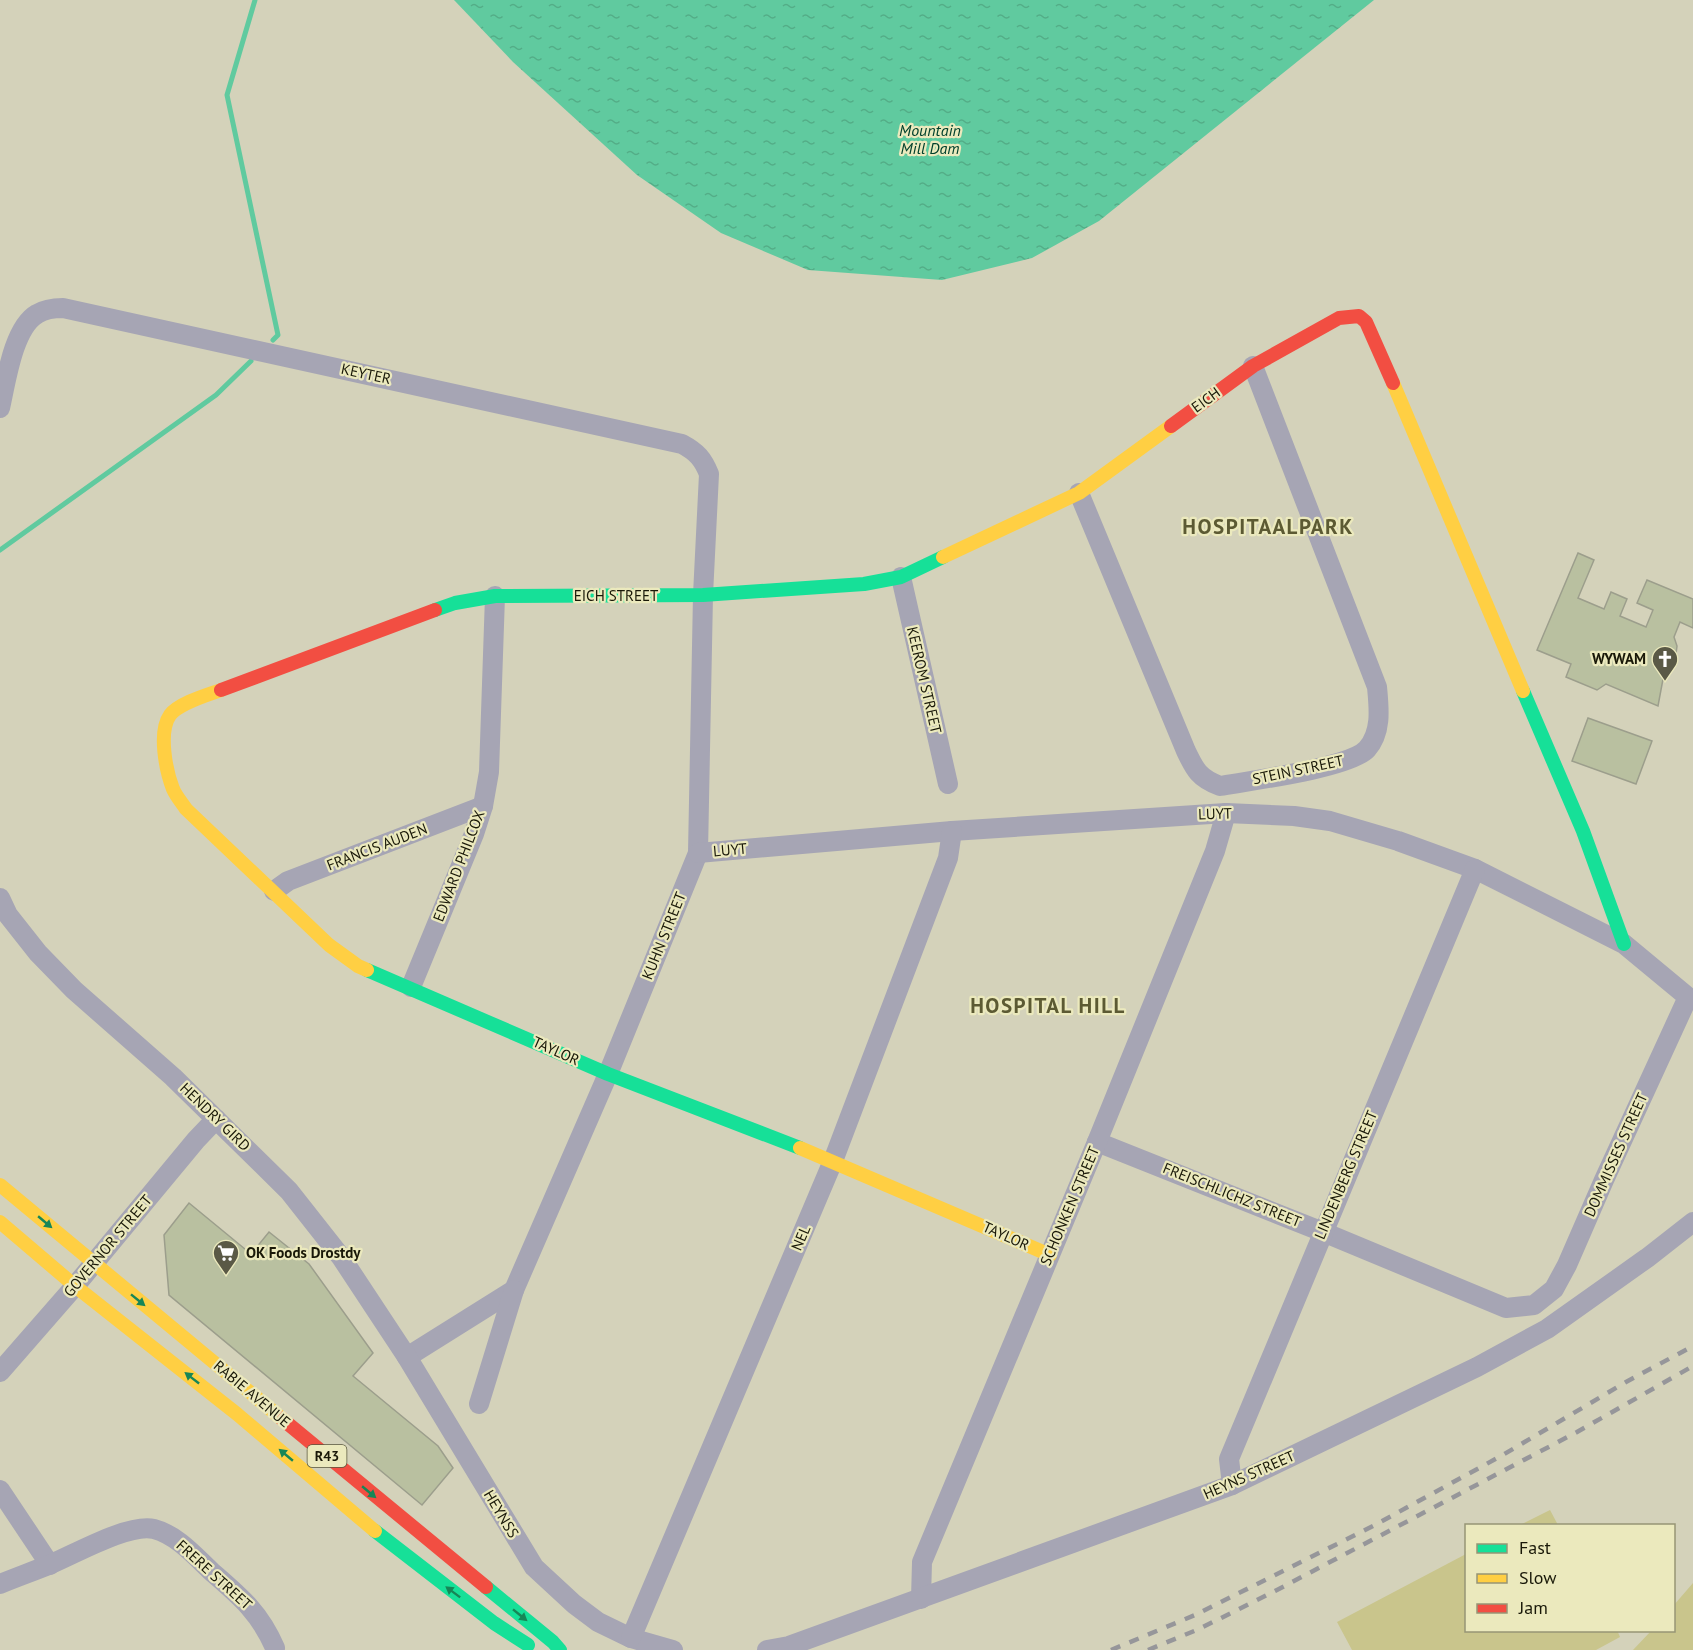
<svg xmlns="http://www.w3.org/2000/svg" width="1693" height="1650" font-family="'PT Sans',sans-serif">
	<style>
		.pitch { fill: #c9c58c }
		.water { fill: url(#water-ripples) }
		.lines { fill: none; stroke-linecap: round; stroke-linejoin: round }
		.stream { stroke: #60ca9f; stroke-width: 5 }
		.building { fill: #b9c0a0; stroke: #9c9e8c; stroke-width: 1.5 }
		.street { stroke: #a6a5b4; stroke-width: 20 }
		.fast { stroke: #16e098; stroke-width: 14 }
		.slow { stroke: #ffcf43; stroke-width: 14 }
		.jam { stroke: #f24e42; stroke-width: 14 }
		.rail { stroke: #96969a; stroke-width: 4.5; stroke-dasharray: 10 10; stroke-linecap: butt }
		.oneway { fill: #178657 }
		.labels { text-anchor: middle; stroke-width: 4.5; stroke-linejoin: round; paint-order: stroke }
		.shield { fill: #ebe9bd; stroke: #58573e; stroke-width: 1.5 }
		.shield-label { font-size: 14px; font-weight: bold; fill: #191808 }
		.street-label { font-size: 15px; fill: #191808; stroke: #ebe9bd }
		.poi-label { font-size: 15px; font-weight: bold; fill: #191808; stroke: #ebe9bd; text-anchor: end }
		.water-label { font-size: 16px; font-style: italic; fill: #00402c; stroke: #ebe9bd }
		.district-label { font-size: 21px; font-weight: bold; letter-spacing: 1.5px; fill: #5c5a33; stroke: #ebe9bd }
	</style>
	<defs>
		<pattern id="water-ripples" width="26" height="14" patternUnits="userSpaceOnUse" patternTransform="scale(1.5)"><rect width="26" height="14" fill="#60ca9f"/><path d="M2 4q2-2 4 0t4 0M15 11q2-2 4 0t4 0" fill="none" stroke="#53ad87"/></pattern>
	</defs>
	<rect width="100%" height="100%" fill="#d4d2ba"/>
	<g class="pitch">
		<path d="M1550,1510l8,15h-38z"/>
		<path d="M1466,1554v76h151l3,7 -24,13h-244l-15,-28z"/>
		<path d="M1693,1583v67h-60l18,-19 23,-1v-25z"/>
	</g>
	<path class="water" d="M454,0h920l-275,221 -67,37 -90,22 -134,-10 -87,-37 -84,-58 -124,-113z"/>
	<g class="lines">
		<g class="stream">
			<path d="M255,0l-28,95 51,240 -5,5"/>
			<path d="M0,550l216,-155 35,-34"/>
		</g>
	</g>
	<g class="building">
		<path d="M1578,553l16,7 -16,38 26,11 7,-17 16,7 -7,17 26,11 7,-17 -16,-7 10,-23 46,19v29l-13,-6 -6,15 3,9 -1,8 -10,9 -8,43 -52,-22 -9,6 -31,-13 5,-13 -34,-14z"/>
		<path d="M1588,718l64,23 -16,43 -64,-23z"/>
		<path d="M189,1203l62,51 18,-22 40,32 64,89 -20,23 85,70 15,22 -31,37 -253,-210 -5,-60z"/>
	</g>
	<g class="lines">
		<g class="street">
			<path d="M0,408c6,-26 13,-80 37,-94 8,-5 17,-6 26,-6l619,136c15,8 21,15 27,30l-6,121 -5,258 -90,221 -94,216 -107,67"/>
			<path d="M1079,493l107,258c9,19 13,27 34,35 28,-5 130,-18 147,-37 15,-17 12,-41 10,-62l-124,-321"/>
			<path d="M901,577l47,207"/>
			<path d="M698,853l254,-22 274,-18 68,3 36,5 68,20 77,28 149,75 64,53 -84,183 -37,85 -13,24 -20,16 -28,3 -183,-76 -226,-90"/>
			<path d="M274,891l14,-10 195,-75"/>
			<path d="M0,898l8,17 30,38 36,37 99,87 116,114 52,66 66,100 127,210 40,37 24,18 33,16 42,12"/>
			<path d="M411,987l63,-153 9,-28 6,-34 6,-176"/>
			<path d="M0,1372l75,-86 121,-146 20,-21"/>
			<path d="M479,1404l35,-114"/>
			<path d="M1232,1485l-3,-26 246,-590"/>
			<path d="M0,1490l50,75"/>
			<path d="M0,1584c17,-7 34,-13 51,-20 24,-10 78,-41 103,-35 23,6 41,27 58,43 29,25 48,41 63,76"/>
			<path d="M921,1599l1,-37 175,-420 118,-291 11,-38"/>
			<path d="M631,1638l202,-477 115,-303 4,-27"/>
			<path d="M767,1650l22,-4 443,-161 245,-118 70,-38 100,-71 46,-36"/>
		</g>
		<g class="fast">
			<path d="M435,610l20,-7 40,-7 208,-1 161,-11 37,-7 42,-20"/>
			<path d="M1523,691l60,140 41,113"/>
			<path d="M367,970l241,104 192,74"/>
			<path d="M375,1531l119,92 34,22"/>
			<path d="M486,1587l67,55 7,8"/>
		</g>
		<g class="slow">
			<path d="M1393,383l130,308"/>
			<path d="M943,557l136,-64 92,-67"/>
			<path d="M221,690c-14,5 -42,13 -51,25 -12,17 -4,56 3,74 3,7 9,14 13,20l143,136 29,21 9,4"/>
			<path d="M800,1148l250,107"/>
			<path d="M0,1185l281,233"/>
			<path d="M0,1222l75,64 162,128 138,117"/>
		</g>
		<g class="jam">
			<path d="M1171,426l82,-60 86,-48 20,-2 7,6 27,61"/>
			<path d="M221,690l214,-80"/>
			<path d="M281,1418l205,169"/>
		</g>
		<g class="rail">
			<path d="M1111,1650l84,-35 178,-89 128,-70 125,-74 67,-36"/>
			<path d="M1148,1650l51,-21 76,-38 302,-159 116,-66"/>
		</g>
	</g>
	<defs><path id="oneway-solid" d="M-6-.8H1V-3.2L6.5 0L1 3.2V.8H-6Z" transform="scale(1.5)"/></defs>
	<g class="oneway">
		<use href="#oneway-solid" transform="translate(45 1222) rotate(40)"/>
		<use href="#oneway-solid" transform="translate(138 1300) rotate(39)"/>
		<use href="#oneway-solid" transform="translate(192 1378) rotate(-142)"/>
		<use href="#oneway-solid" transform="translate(286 1455) rotate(-140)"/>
		<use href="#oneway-solid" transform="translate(369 1492) rotate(40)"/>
		<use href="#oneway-solid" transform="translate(453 1592) rotate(-143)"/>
		<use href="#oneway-solid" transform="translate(520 1615) rotate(39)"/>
	</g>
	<defs>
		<g id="church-pin" transform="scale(1.35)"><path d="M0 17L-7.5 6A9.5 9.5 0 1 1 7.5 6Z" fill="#5a5946" stroke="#ebe9bd"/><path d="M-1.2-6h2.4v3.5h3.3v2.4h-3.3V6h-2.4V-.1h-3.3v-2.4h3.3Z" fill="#fff"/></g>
		<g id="supermarket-pin" transform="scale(1.35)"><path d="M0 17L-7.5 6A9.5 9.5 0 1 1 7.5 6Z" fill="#5a5946" stroke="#ebe9bd"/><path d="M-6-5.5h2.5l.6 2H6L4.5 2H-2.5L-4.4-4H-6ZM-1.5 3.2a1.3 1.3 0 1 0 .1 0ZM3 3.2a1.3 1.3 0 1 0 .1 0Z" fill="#fff"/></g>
	</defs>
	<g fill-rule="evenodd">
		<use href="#church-pin" x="1665" y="659"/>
		<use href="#supermarket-pin" x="226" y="1253"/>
	</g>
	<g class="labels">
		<rect class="shield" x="307.5" y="1445" width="39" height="22" rx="4.5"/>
		<g class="shield-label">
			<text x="327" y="1461">R43</text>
		</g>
		<g class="street-label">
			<text transform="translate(366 374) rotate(12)" y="5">KEYTER</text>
			<text transform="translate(1206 400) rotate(-36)" y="5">EICH</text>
			<text x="616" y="601">EICH STREET</text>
			<text transform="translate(924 680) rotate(77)" y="5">KEEROM STREET</text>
			<text transform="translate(1298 770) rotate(-12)" y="5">STEIN STREET</text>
			<text transform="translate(1215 814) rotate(-2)" y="5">LUYT</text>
			<text transform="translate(377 847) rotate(-21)" y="5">FRANCIS AUDEN</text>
			<text transform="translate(730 850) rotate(-5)" y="5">LUYT</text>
			<text transform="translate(459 866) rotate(-69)" y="5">EDWARD PHILCOX</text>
			<text transform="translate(664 936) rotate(-68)" y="5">KUHN STREET</text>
			<text transform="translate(556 1051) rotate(24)" y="5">TAYLOR</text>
			<text transform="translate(215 1117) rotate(44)" y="5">HENDRY GIRD</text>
			<text transform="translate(1616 1155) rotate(-66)" y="5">DOMMISSES STREET</text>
			<text transform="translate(1346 1175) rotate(-67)" y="5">LINDENBERG STREET</text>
			<text transform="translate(1232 1195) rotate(22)" y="5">FREISCHLICHZ STREET</text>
			<text transform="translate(1070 1206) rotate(-67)" y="5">SCHONKEN STREET</text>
			<text transform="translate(1006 1236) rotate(24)" y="5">TAYLOR</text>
			<text transform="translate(801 1238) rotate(-67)" y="5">NEL</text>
			<text transform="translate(108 1246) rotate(-50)" y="5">GOVERNOR STREET</text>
			<text transform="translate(252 1394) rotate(40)" y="5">RABIE AVENUE</text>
			<text transform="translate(1249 1475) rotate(-24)" y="5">HEYNS STREET</text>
			<text transform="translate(501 1514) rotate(59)" y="5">HEYNSS</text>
			<text transform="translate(214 1575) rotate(42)" y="5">FRERE STREET</text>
		</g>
		<g class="poi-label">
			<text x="1646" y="664">WYWAM</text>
			<text x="246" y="1258" text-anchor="start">OK Foods Drostdy</text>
		</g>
		<g class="water-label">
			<text x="930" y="136">Mountain<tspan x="930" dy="18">Mill Dam</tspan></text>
		</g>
		<g class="district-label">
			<text x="1268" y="534">HOSPITAALPARK</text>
			<text x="1048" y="1013">HOSPITAL HILL</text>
		</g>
	</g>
	<rect x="1465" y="1524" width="210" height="108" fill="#ebe9bd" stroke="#979575" stroke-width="1.5"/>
	<rect x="1477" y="1544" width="30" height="9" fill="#16e098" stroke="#979575" stroke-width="1.5"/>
	<text x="1519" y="1554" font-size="18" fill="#191808">Fast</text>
	<rect x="1477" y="1574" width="30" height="9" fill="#ffcf43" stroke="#979575" stroke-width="1.5"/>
	<text x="1519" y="1584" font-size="18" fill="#191808">Slow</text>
	<rect x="1477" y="1604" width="30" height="9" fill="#f24e42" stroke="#979575" stroke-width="1.5"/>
	<text x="1519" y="1614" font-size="18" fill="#191808">Jam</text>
</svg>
